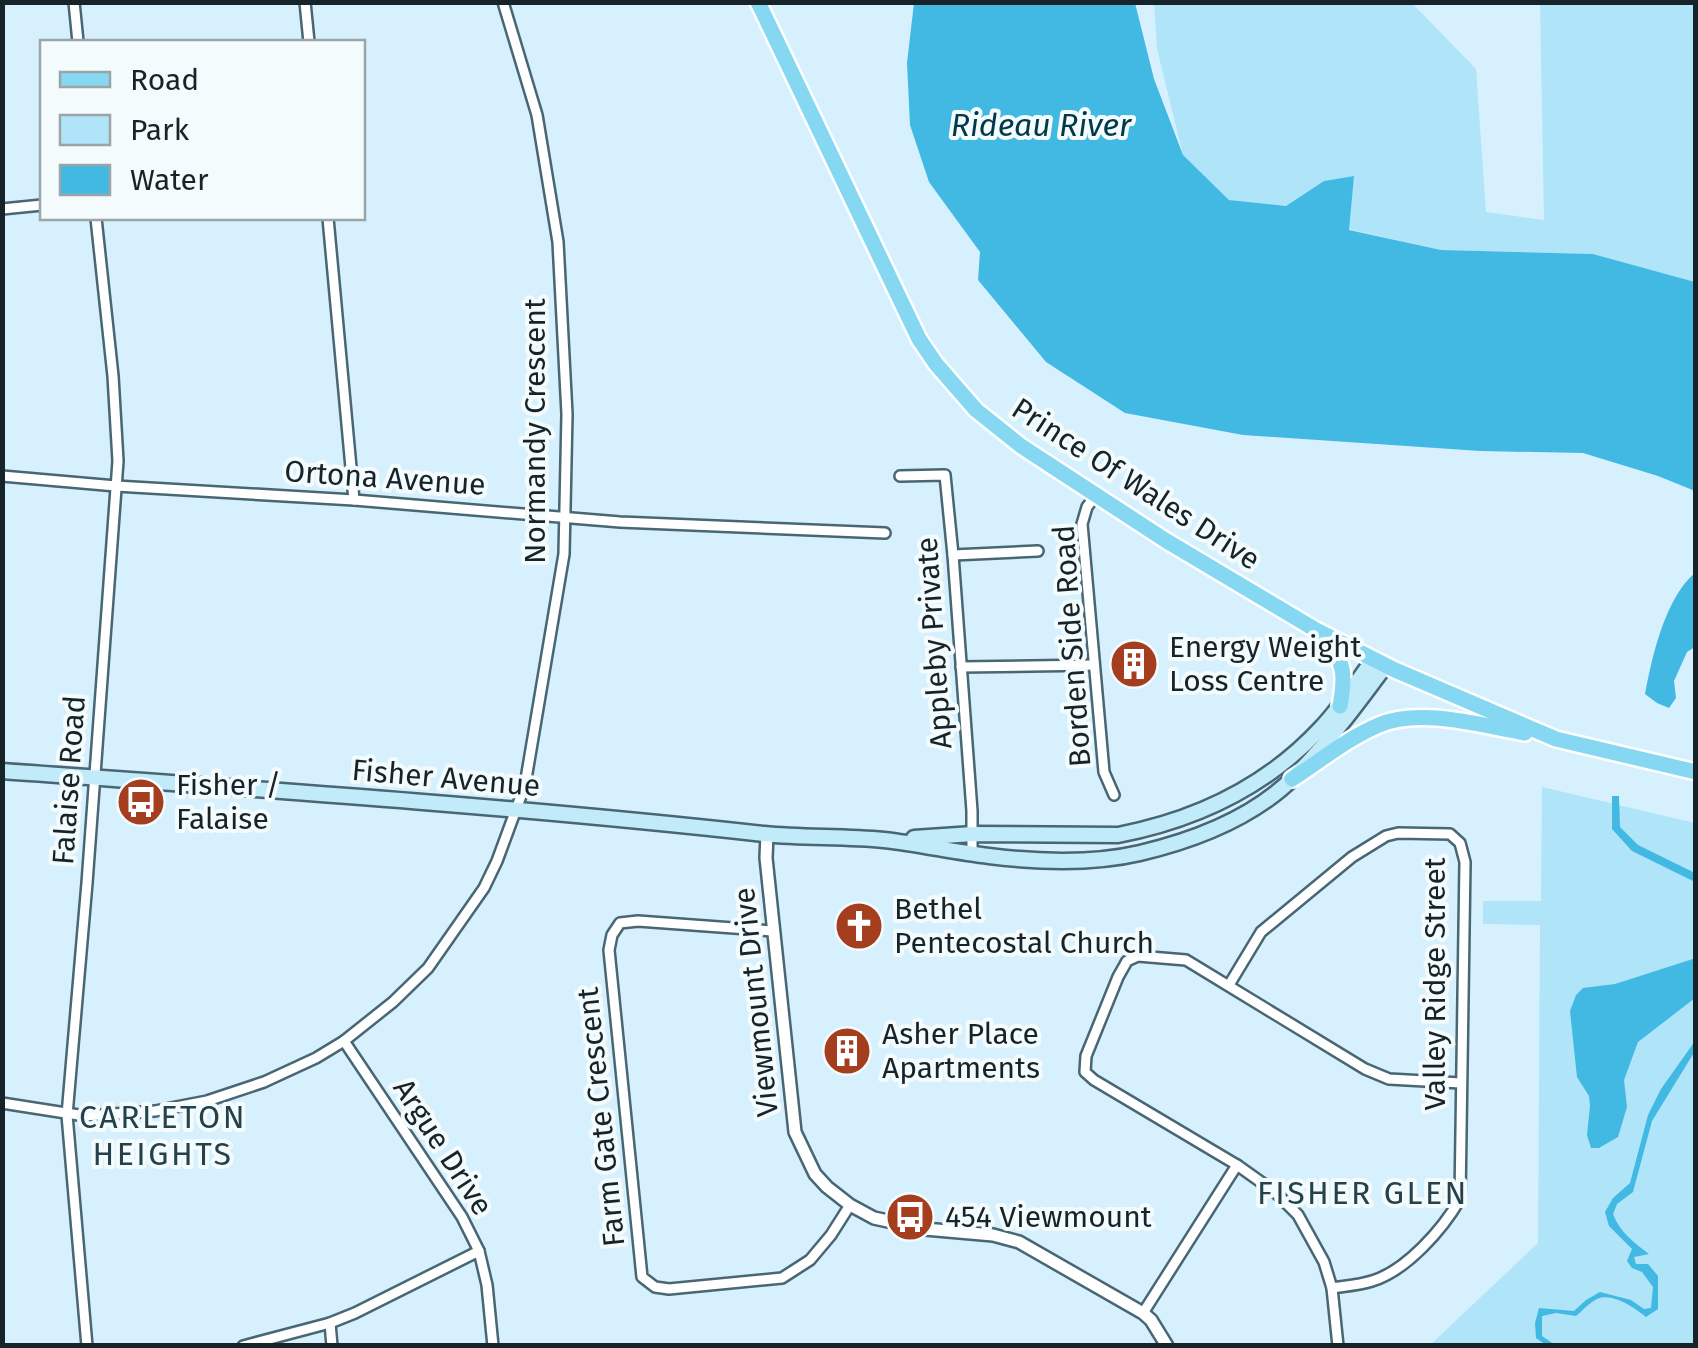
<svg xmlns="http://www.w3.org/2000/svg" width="1698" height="1348" font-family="'Fira Sans',sans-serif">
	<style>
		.green { fill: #b0e4f9 }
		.water { fill: #42b9e2 }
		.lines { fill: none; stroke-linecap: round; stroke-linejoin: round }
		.minor-casing { stroke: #486673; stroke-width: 14 }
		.tertiary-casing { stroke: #486673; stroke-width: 16 }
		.secondary-casing { stroke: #486673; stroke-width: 19 }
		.primary-casing { stroke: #fff; stroke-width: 20 }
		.minor { stroke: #fff; stroke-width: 9 }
		.tertiary { stroke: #fff; stroke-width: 11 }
		.secondary { stroke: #c2ebf9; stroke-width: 14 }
		.primary { stroke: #85d7f2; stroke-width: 15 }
		.labels { text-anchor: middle; stroke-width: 8; stroke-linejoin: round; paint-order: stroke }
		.street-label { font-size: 30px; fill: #162328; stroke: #f4fbfd }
		.poi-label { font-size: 30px; fill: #162328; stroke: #f4fbfd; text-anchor: start }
		.water-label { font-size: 32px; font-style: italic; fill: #02394a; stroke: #f4fbfd }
		.neighbourhood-label { font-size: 32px; letter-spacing: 2.5px; fill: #24414c; stroke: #f4fbfd }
	</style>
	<rect width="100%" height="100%" fill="#d6f1fd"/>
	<g class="green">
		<path d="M1154,3h258l64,66 10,143 58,8 -4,-217h155v279l-102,-28 -152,-4 -93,-21 6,-53 -30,5 -38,25 -57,-6 -46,-45 -26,-106z"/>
		<path d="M1542,787l153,36v522l-266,1 109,-103 2,-318 -57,-1v-23h58z"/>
	</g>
	<g class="water">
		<path d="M914,3h221l19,76 29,76 46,45 57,6 38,-25 30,-5 -5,54 92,20 152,4 102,28v209l-37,-15 -75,-23 -103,-2 -237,-16 -118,-22 -79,-51 -68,-82 2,-28 -51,-70 -19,-57 -3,-62z"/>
		<path d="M1695,573v74l-8,5 -13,29 2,17 -7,10 -12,-5 -12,-9c7,-37 20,-96 50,-121z"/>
		<path d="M1612,796h7l1,31 18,18 57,28v9l-63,-31 -20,-22z"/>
		<path d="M1696,958l-1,40 -57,44 -14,38 3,27 -9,30 -19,11h-8l-4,-13 3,-29 -1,-10 -12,-19 -7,-66 6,-16 7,-7 32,-4z"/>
		<path d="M1695,1041v10l-43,70 -19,71 -16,12 -4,10c7,18 20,28 36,40l-15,3 2,7h12l10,12v33l-12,8c-11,-9 -34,-25 -49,-18 -7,3 -15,12 -21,17l-20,-3 -14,3v20l13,9h-9l-10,-7 -1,-15 4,-15 35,3 12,-11 14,-8 31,8 13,9 7,-1 2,-21 -11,-15 -10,-4 -5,-7 5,-12 -23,-23 -4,-14 8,-14 17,-15 18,-68 13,-26z"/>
	</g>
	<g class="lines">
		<g class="minor-casing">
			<g id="minor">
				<path d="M74,2l4,40"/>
				<path d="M305,2l4,40"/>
				<path d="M2,209l40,-4"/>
				<path d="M328,218l26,282"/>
				<path d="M2,476l114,10 238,14 266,22 265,11"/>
				<path d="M900,476l45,-1 8,80 19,256v43"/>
				<path d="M1096,495l-9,12 -5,17 22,248 10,23"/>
				<path d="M953,555l85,-4"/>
				<path d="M961,667l133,-2"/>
				<path d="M773,931l-135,-10 -18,2 -8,12 -3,15 33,327 13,10 14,2 113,-11 28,-18 21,-25 19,-30"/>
				<path d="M1229,985l32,-53 91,-75 34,-21 12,-3 52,1 10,9 5,19 -5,337c-17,30 -54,72 -88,82 -12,4 -27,5 -40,7"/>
				<path d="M344,1041l118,176 17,34 8,34 6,61"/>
				<path d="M2,1103l83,13 70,-5 52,-10 57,-19 52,-24 28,-17 49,-39 35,-34 56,-80 13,-27 28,-76 39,-231 3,-140 -9,-172 -21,-127 -34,-113"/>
				<path d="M1143,1313l94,-148"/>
				<path d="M330,1323l2,23"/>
				<path d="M87,1346l-20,-231 20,-232 31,-422 -5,-85 -17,-158"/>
				<path d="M243,1346l87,-23 25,-10 124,-62"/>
				<path d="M1338,1346l-6,-58 -8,-26 -26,-47 -23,-23 -38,-27 -143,-85 -9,-8 1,-16 32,-79 9,-16 11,-5 48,4 179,109 24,10 72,4"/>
			</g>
		</g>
		<g class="tertiary-casing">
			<path id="tertiary" d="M767,834l-1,24 29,274 20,42 12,13 23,18 24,13 51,11 68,6 26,7 124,71 8,7 16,26"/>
		</g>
		<g class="secondary-casing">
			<g id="secondary">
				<path d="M2,771c254,18 509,35 762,63 40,4 80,2 120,6 36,4 70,12 105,16 48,6 104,8 151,-3 55,-13 114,-36 154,-76 34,-34 63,-73 91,-111"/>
				<path d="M914,838l59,-4 145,1c78,-15 148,-48 203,-107 20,-21 35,-45 52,-68"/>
			</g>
		</g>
		<g class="primary-casing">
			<g id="primary">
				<path d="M758,2l161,337 17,25 40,46 45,36 144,94 151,90 79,40 161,69 140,33"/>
				<path d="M1322,637c23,25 24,36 18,69"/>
				<path d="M1292,779c28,-18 56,-41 87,-54 41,-18 104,1 146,8"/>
			</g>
		</g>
		<use href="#minor" class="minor"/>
		<use href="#tertiary" class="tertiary"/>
		<use href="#secondary" class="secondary"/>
		<use href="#primary" class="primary"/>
	</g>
	<defs>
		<g id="building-disc" transform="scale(2.5)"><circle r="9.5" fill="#a53d1f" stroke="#f4fbfd"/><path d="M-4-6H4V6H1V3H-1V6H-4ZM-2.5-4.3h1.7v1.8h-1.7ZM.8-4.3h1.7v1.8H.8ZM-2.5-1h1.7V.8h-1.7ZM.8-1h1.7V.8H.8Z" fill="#fff"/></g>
		<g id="bus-disc" transform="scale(2.5)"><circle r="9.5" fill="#a53d1f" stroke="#f4fbfd"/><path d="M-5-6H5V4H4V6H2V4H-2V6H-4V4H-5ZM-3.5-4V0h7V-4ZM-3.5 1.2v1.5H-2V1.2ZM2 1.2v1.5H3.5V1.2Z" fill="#fff"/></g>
		<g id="church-disc" transform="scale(2.5)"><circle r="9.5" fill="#a53d1f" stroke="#f4fbfd"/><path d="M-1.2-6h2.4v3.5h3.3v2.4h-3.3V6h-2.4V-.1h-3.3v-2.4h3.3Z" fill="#fff"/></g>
	</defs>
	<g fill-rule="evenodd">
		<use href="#building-disc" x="1134" y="664"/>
		<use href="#bus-disc" x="141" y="802"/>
		<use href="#church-disc" x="859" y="926"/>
		<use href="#building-disc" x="847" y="1051"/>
		<use href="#bus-disc" x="910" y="1217"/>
	</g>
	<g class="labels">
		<g class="street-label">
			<text transform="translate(535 431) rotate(-90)" y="10">Normandy Crescent</text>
			<text transform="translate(385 478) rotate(4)" y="10">Ortona Avenue</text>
			<text transform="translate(1136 484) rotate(33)" y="10">Prince Of Wales Drive</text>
			<text transform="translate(934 643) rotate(-94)" y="10">Appleby Private</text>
			<text transform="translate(1072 646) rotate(-94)" y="10">Borden Side Road</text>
			<text transform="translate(446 778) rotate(5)" y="10">Fisher Avenue</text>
			<text transform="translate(69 780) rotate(-86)" y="10">Falaise Road</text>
			<text transform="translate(1435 984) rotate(-90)" y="10">Valley Ridge Street</text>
			<text transform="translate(756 1002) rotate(-96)" y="10">Viewmount Drive</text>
			<text transform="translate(601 1117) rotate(-96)" y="10">Farm Gate Crescent</text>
			<text transform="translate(443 1147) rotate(57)" y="10">Argue Drive</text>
		</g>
		<g class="poi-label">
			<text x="1169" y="657">Energy Weight<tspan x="1169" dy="34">Loss Centre</tspan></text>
			<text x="176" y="795">Fisher /<tspan x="176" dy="34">Falaise</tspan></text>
			<text x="894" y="919">Bethel<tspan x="894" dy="34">Pentecostal Church</tspan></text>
			<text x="882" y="1044">Asher Place<tspan x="882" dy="34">Apartments</tspan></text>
			<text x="945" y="1227">454 Viewmount</text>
		</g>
		<g class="water-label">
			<text x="1041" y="136">Rideau River</text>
		</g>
		<g class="neighbourhood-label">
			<text x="163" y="1128">CARLETON<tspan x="163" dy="37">HEIGHTS</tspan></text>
			<text x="1363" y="1204">FISHER GLEN</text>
		</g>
	</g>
	<rect width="1698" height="1348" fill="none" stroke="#162328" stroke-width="10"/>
	<rect x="40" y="40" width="325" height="180" fill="#f4fbfd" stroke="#9ba5a8" stroke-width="2.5"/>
	<rect x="60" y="72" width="50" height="15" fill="#85d7f2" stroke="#9ba5a8" stroke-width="2.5"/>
	<text x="130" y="90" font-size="30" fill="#162328">Road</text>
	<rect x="60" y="115" width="50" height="30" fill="#b0e4f9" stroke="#9ba5a8" stroke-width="2.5"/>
	<text x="130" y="140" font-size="30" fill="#162328">Park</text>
	<rect x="60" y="165" width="50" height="30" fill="#42b9e2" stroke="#9ba5a8" stroke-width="2.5"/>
	<text x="130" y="190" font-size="30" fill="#162328">Water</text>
</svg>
